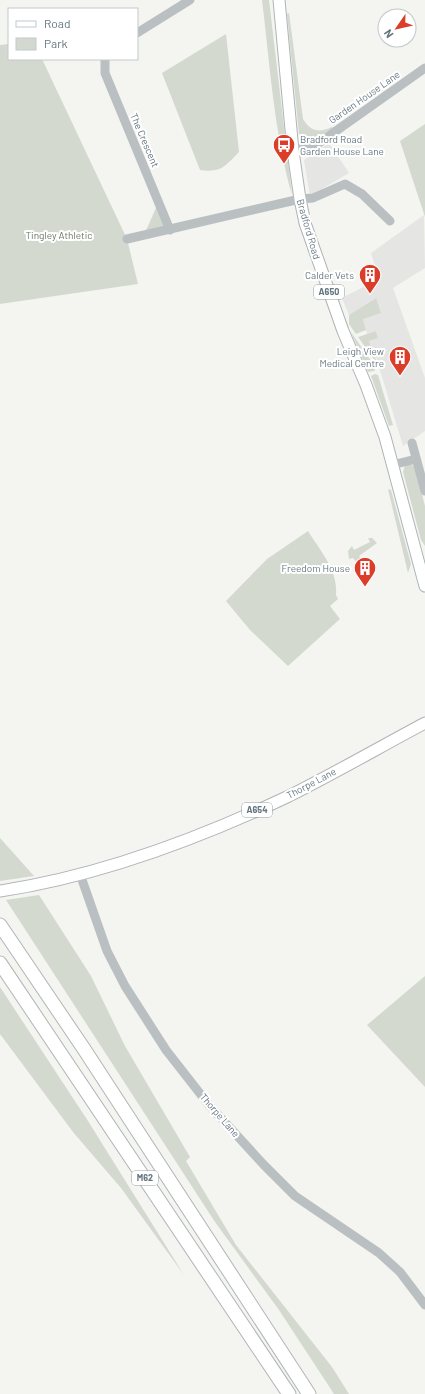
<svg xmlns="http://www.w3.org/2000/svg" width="425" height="1394" font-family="Barlow,sans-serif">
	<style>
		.built { fill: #e5e5e4 }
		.green { fill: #d4d9d0 }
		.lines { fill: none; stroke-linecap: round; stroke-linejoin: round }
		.major-casing { stroke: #aeb4b7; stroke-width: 13 }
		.highway-casing { stroke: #b0b5b7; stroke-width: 15 }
		.minor { stroke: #bac0c2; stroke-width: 9 }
		.major { stroke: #fff; stroke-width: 11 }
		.highway { stroke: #fff; stroke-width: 13 }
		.labels { text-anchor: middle; stroke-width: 4; stroke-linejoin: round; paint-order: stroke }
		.shield { fill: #fff; stroke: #92a0a6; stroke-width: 1 }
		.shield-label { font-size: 9px; font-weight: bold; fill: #647780 }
		.street-label { font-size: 10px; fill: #647780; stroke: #fff }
		.poi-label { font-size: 10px; fill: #647780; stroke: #fff; text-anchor: end }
		.park-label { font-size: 10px; fill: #6a7763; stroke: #fff }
	</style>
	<rect width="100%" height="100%" fill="#f4f4f0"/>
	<g class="built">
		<path d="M329,143l20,30 -39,23 -6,-36z"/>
		<path d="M424,215l1,53 -32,20 32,90v53l-22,15 -27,-89 -7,-16 9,-4 -2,-6 -9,3 -4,-15 13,-21 -27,17 -7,-17 27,-14 8,-12 -6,-19z"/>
	</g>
	<g class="green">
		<path d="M262,0h7l23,195c-18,-63 -22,-130 -30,-195z"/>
		<path d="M289,13l14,106c8,13 16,14 29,8l1,1 -21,13 -8,-1 -5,-6 -12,-120z"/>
		<path d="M226,34l13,118c-14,14 -17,21 -39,18l-38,-97z"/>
		<path d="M9,44v15h33l85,180 11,45 -138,20v-259z"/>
		<path d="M425,124v93l-25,-76z"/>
		<path d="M159,201l11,29 -26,5z"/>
		<path d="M376,298l5,15 -18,6 3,11 -10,4 -7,-10v-9z"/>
		<path d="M376,331l2,7 -9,3 9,24 -20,-28z"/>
		<path d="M351,332l25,36 -2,3 -6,1z"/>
		<path d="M375,374l3,1 15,50 -4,1 -18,-50z"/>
		<path d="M411,464l4,3 10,39v40l-4,-6 -18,-68 2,-7z"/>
		<path d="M388,489l3,1 20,74 -3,9z"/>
		<path d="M308,531c13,21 30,39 28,64l2,4 -8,7 10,13 -52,47 -38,-36 -24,-29 41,-42z"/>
		<path d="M368,538h4l5,5 -18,13 10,12 -5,4 -11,-14 -4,1 -1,-8 4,-5 2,4 16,-8z"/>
		<path d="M0,838l34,38 -34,5z"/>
		<path d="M39,895l52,81 34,70 65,111 -4,4 50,84 96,122 17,27h-15l-55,-84 -64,-88 -209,-322z"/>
		<path d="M425,976v111l-58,-62z"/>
		<path d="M0,987l88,134 96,154 -63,-87 -48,-56 -73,-98z"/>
	</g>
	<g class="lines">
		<g class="major-casing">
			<g id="major">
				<path d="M279,0l14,151 7,48 5,24 38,108 23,54 19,52 40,149"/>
				<path d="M0,891c100,-15 198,-52 289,-95 46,-23 91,-49 136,-73"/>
			</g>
		</g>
		<g class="highway-casing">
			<g id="highway">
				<path d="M0,925l84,124 225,345"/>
				<path d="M0,963l289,431"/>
			</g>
		</g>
		<g class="minor">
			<path d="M137,33l53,-33"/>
			<path d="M105,59v14l65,157"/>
			<path d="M293,151l26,-8 106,-75"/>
			<path d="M127,239l173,-40 13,-1 32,-14 17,10 28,27"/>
			<path d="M412,443l13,48"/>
			<path d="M392,465l24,-6"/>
			<path d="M80,874l27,77 18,35 41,64 43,55 55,60 31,31 84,57 21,19 25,33"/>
		</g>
		<use href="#major" class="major"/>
		<use href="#highway" class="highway"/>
	</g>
	<defs>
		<g id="bus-pin" transform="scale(1.15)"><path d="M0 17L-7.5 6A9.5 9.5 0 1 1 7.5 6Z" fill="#da3d2a" stroke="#fff"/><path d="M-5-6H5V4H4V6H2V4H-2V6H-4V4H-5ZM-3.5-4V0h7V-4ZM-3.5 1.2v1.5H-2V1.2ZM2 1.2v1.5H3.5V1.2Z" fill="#fff"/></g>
		<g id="building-pin" transform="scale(1.15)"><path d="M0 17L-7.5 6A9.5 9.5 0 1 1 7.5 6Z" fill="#da3d2a" stroke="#fff"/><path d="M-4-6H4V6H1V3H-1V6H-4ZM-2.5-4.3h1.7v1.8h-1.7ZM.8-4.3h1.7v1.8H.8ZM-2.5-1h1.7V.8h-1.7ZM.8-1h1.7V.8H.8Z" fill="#fff"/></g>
	</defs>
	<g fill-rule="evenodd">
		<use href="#bus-pin" x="284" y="145"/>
		<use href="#building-pin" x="370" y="275"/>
		<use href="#building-pin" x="400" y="357"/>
		<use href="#building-pin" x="365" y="568"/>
	</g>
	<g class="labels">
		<g class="shield">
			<rect x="314" y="285" width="30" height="14" rx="3"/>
			<rect x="242" y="803" width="30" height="14" rx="3"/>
			<rect x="132" y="1171" width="26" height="14" rx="3"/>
		</g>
		<g class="shield-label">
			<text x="329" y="295">A650</text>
			<text x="257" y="813">A654</text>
			<text x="145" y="1181">M62</text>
		</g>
		<g class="street-label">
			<text transform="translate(364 97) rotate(-35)" y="4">Garden House Lane</text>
			<text transform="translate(145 140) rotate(67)" y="4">The Crescent</text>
			<text transform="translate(309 229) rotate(74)" y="4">Bradford Road</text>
			<text transform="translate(311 783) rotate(-28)" y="4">Thorpe Lane</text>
			<text transform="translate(220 1115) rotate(49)" y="4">Thorpe Lane</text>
		</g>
		<g class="poi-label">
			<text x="300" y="143" text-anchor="start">Bradford Road<tspan x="300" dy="12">Garden House Lane</tspan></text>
			<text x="354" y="279">Calder Vets</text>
			<text x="384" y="355">Leigh View<tspan x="384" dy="12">Medical Centre</tspan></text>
			<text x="350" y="572">Freedom House</text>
		</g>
		<g class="park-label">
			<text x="59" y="239">Tingley Athletic</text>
		</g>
	</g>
	<rect x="8" y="8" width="130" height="52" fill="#ffffff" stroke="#c1c9cc"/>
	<rect x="16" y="21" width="20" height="6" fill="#ffffff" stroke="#c1c9cc"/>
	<text x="44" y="28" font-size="12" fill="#647780">Road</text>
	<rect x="16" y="38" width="20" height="12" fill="#d4d9d0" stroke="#c1c9cc"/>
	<text x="44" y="48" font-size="12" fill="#647780">Park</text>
	<g transform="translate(397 28) rotate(236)"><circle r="19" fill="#ffffff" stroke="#c1c9cc"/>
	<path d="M0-3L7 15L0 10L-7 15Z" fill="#da3d2a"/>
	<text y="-6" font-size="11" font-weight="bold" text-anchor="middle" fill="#647780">N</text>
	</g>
</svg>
